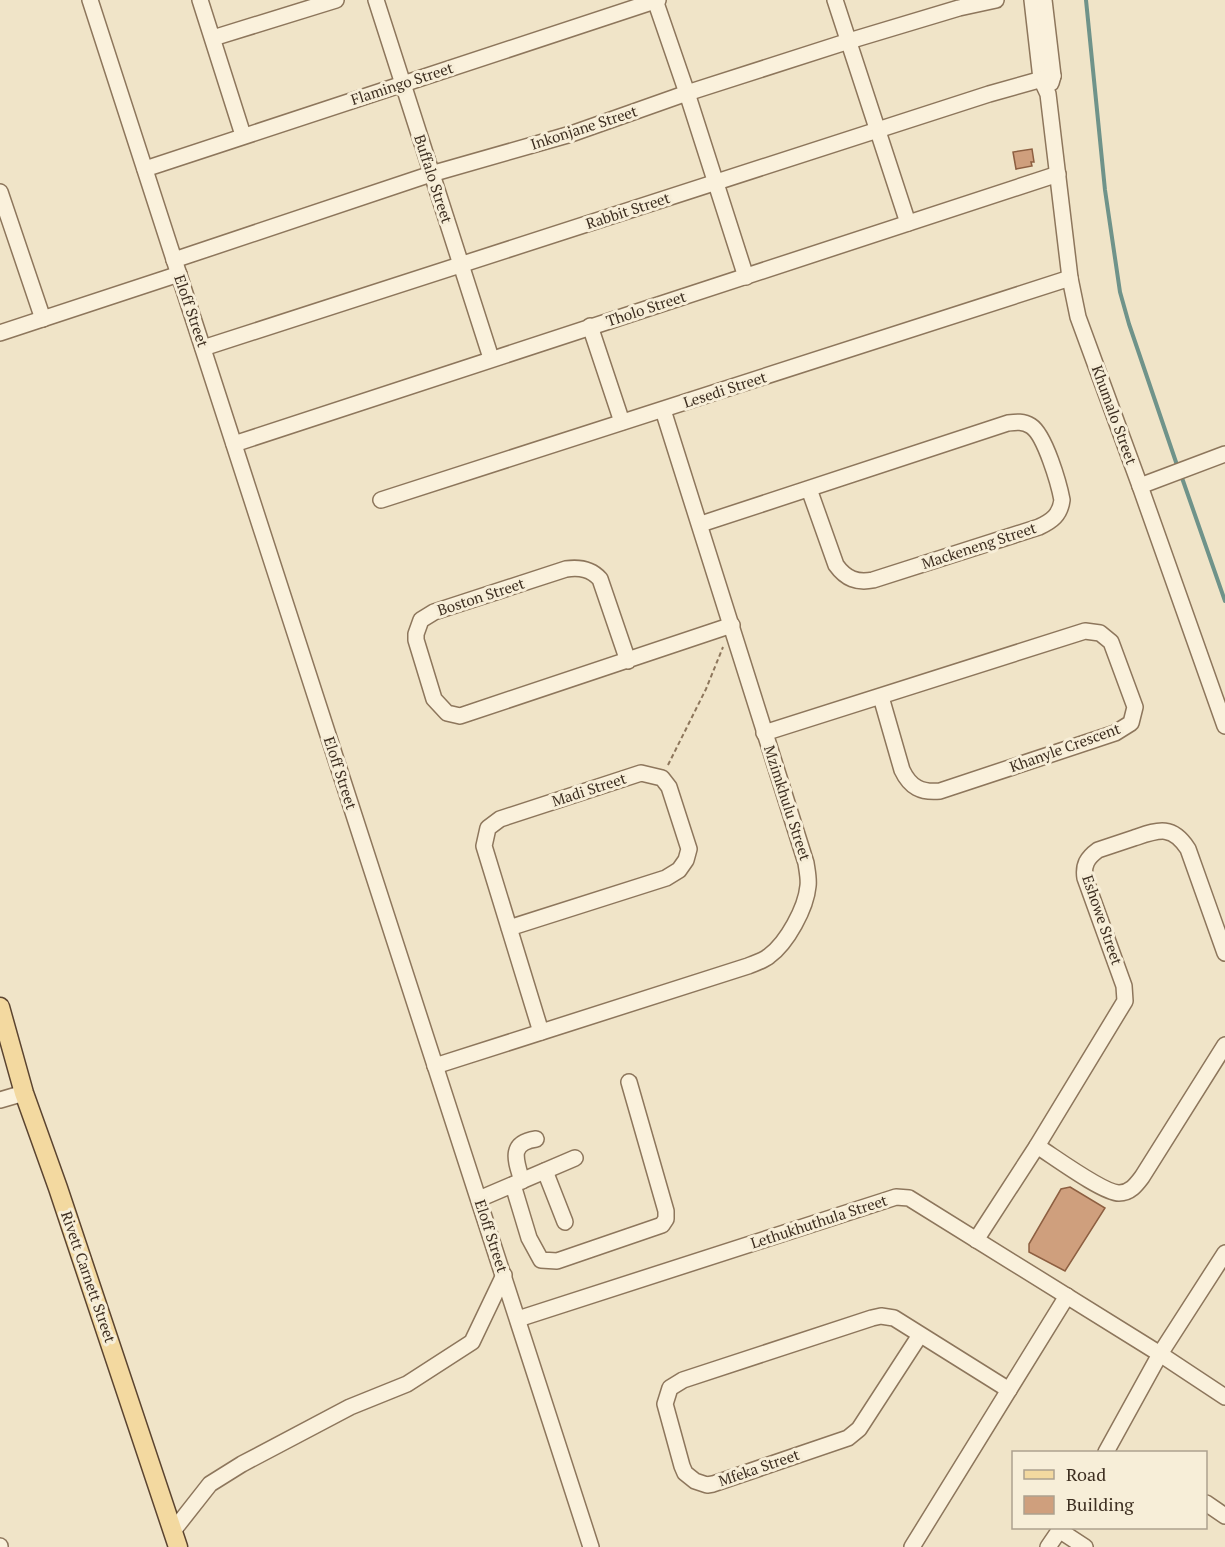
<svg xmlns="http://www.w3.org/2000/svg" width="1225" height="1547" font-family="'PT Serif',serif">
	<style>
		.lines { fill: none; stroke-linecap: round; stroke-linejoin: round }
		.stream { stroke: #6f938a; stroke-width: 4 }
		.building { fill: #cf9f7d; stroke: #8d5f41; stroke-width: 1.5 }
		.minor-casing { stroke: #8d765c; stroke-width: 18 }
		.major-casing { stroke: #5b4430; stroke-width: 21 }
		.path { stroke: #8d765c; stroke-width: 2; stroke-dasharray: 4.5 3; stroke-linecap: butt }
		.minor { stroke: #faf1dc; stroke-width: 15 }
		.major { stroke: #f3d9a0; stroke-width: 18 }
		.labels { text-anchor: middle; stroke-width: 6; stroke-linejoin: round; paint-order: stroke }
		.street-label { font-size: 15px; fill: #3d2e20; stroke: #f7eed8 }
	</style>
	<rect width="100%" height="100%" fill="#f0e4c8"/>
	<g class="lines">
		<g class="stream">
			<path d="M1086,0l19,190 15,102 9,32 49,144"/>
			<path d="M1181,475l44,126"/>
		</g>
	</g>
	<g class="building">
		<path d="M1032,149l2,13h-3l1,4 -16,3 -3,-17z"/>
		<path d="M1070,1187l35,21 -40,63 -36,-19v-8l32,-55z"/>
	</g>
	<g class="lines">
		<g class="minor-casing">
			<g id="minor">
				<path d="M90,0l501,1547"/>
				<path d="M200,0l43,135"/>
				<path d="M376,0l115,358"/>
				<path d="M655,0l32,93 59,184"/>
				<path d="M835,0l73,223"/>
				<path d="M1032,0l9,79 7,15 22,184 8,39 62,169 85,240"/>
				<path d="M1044,0l9,76 -2,7"/>
				<path d="M213,38l123,-38"/>
				<path d="M145,169l513,-169"/>
				<path d="M0,192l43,127"/>
				<path d="M174,260l257,-86 140,-40 116,-41 162,-52 110,-33 37,-8"/>
				<path d="M590,326l32,96"/>
				<path d="M0,333l179,-59"/>
				<path d="M203,348l786,-254 64,-18"/>
				<path d="M234,444l824,-270"/>
				<path d="M1140,486l85,-32"/>
				<path d="M381,500l689,-222"/>
				<path d="M701,524l307,-101c8,-1 15,-2 23,3 14,9 28,58 31,74 -2,15 -10,21 -23,27l-166,53c-16,3 -27,-1 -37,-15l-27,-76"/>
				<path d="M628,661l-28,-82c-9,-10 -20,-12 -34,-10l-132,43 -13,8 -5,14v6l18,59 13,14 13,3 272,-91"/>
				<path d="M764,733l321,-102 15,2 11,9 24,65 -4,16 -16,10 -175,58c-19,2 -30,-4 -38,-21l-21,-73"/>
				<path d="M509,928l157,-50 13,-8 7,-10 3,-11 -20,-62 -7,-9 -21,-5 -141,46 -12,9 -4,18 57,186"/>
				<path d="M435,1066l313,-100c7,-3 15,-5 21,-10 18,-13 37,-48 39,-70 1,-7 -1,-16 -2,-23l-143,-453"/>
				<path d="M0,1100l24,-7"/>
				<path d="M1037,1146c16,10 66,47 82,47 11,0 17,-8 23,-16l83,-132"/>
				<path d="M545,1171l20,51"/>
				<path d="M522,1181c-6,-20 -14,-38 14,-42"/>
				<path d="M513,1185l16,53 12,22 16,1 105,-36 4,-6v-8l-37,-129"/>
				<path d="M479,1199l96,-41"/>
				<path d="M976,1240l61,-94 88,-145 -1,-15 -39,-108c-2,-13 2,-20 13,-28 12,-4 24,-8 36,-12 24,-8 38,-14 54,11l37,104"/>
				<path d="M518,1319l378,-122 13,1 251,156 65,43"/>
				<path d="M920,1335l-61,94 -11,9 -135,46 -6,1 -12,-4 -10,-8 -3,-7 -17,-62 5,-16 13,-8 189,-62 9,-2 13,2 115,72"/>
				<path d="M1106,1452l54,-98 65,-101"/>
				<path d="M1206,1503l19,13"/>
				<path d="M1059,1530l26,17"/>
				<path d="M173,1531l37,-47 32,-20 108,-57 57,-23 65,-42 32,-67"/>
				<path d="M0,1546v1"/>
				<path d="M912,1547l155,-251"/>
				<path d="M1048,1547l13,-19"/>
			</g>
		</g>
		<g class="major-casing">
			<path id="major" d="M0,1007l24,86 34,95 120,359"/>
		</g>
		<path class="path" d="M668,765l38,-76 17,-42"/>
		<use href="#minor" class="minor"/>
		<use href="#major" class="major"/>
	</g>
	<g class="labels">
		<g class="street-label">
			<text transform="translate(402 84) rotate(-18)" y="5">Flamingo Street</text>
			<text transform="translate(584 128) rotate(-18)" y="5">Inkonjane Street</text>
			<text transform="translate(433 179) rotate(72)" y="5">Buffalo Street</text>
			<text transform="translate(628 211) rotate(-18)" y="5">Rabbit Street</text>
			<text transform="translate(646 309) rotate(-18)" y="5">Tholo Street</text>
			<text transform="translate(191 311) rotate(71)" y="5">Eloff Street</text>
			<text transform="translate(725 390) rotate(-18)" y="5">Lesedi Street</text>
			<text transform="translate(1114 415) rotate(70)" y="5">Khumalo Street</text>
			<text transform="translate(979 546) rotate(-18)" y="5">Mackeneng Street</text>
			<text transform="translate(481 597) rotate(-18)" y="5">Boston Street</text>
			<text transform="translate(1065 748) rotate(-20)" y="5">Khanyle Crescent</text>
			<text transform="translate(340 773) rotate(72)" y="5">Eloff Street</text>
			<text transform="translate(589 790) rotate(-18)" y="5">Madi Street</text>
			<text transform="translate(787 803) rotate(72)" y="5">Mzimkhulu Street</text>
			<text transform="translate(1102 920) rotate(71)" y="5">Eshowe Street</text>
			<text transform="translate(819 1222) rotate(-18)" y="5">Lethukhuthula Street</text>
			<text transform="translate(491 1236) rotate(72)" y="5">Eloff Street</text>
			<text transform="translate(88 1277) rotate(71)" y="5">Rivett Carnett Street</text>
			<text transform="translate(759 1468) rotate(-19)" y="5">Mfeka Street</text>
		</g>
	</g>
	<rect x="1012" y="1451" width="195" height="78" fill="#f7eed8" stroke="#ada18e" stroke-width="1.5"/>
	<rect x="1024" y="1470" width="30" height="9" fill="#f3d9a0" stroke="#ada18e" stroke-width="1.5"/>
	<text x="1066" y="1481" font-size="18" fill="#3d2e20">Road</text>
	<rect x="1024" y="1496" width="30" height="18" fill="#cf9f7d" stroke="#ada18e" stroke-width="1.5"/>
	<text x="1066" y="1511" font-size="18" fill="#3d2e20">Building</text>
</svg>
